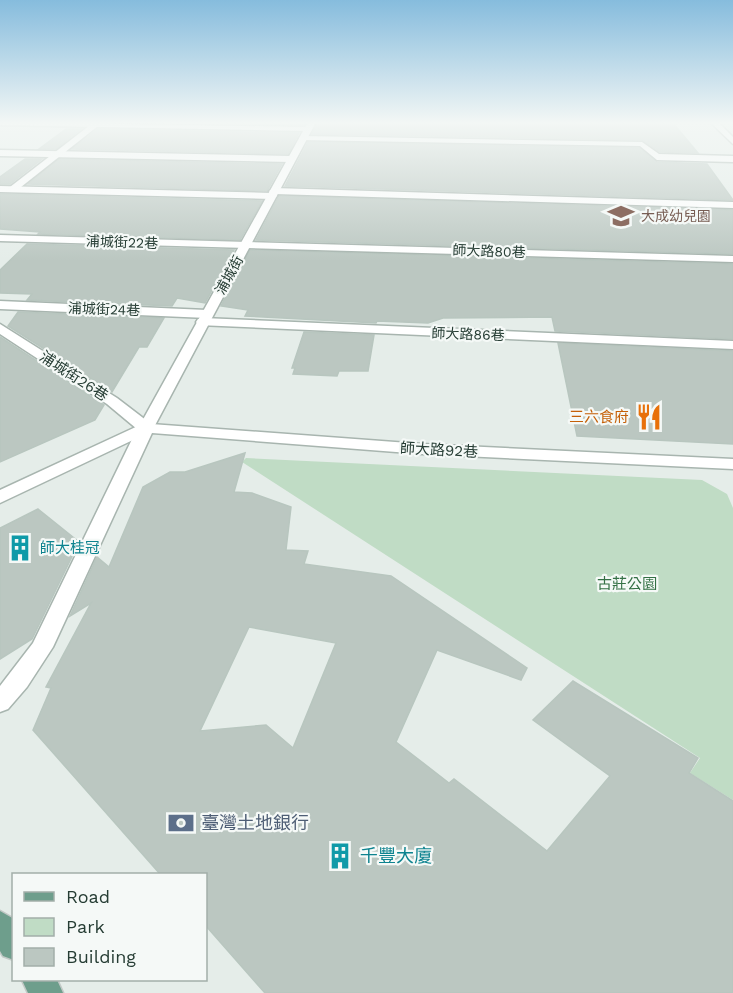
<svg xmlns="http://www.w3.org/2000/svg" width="733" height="993" font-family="'Work Sans','Noto Sans TC',sans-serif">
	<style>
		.green { fill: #c0dcc5 }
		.building { fill: #bbc7c1; stroke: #b8c6bf; stroke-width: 1.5; fill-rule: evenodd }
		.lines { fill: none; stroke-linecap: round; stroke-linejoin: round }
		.service-casing { stroke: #a8b5af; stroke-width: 3 }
		.minor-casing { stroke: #a8b5af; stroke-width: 3 }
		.primary-casing { stroke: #c2c9c6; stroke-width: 3 }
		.service { fill: #fff; fill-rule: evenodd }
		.minor { fill: #fff; fill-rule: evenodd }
		.primary { fill: #6e9e8c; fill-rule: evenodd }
		.labels { text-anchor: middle; stroke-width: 4.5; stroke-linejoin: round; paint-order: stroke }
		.far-education-label { font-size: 14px; fill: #785e54; stroke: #f5f9f7; text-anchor: start }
		.far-street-label { font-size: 14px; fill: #263d34; stroke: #f5f9f7 }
		.street-label { font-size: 15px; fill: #263d34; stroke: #f5f9f7 }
		.food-label { font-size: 15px; fill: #c56008; stroke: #f5f9f7; text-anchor: end }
		.culture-label { font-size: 15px; fill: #0d838f; stroke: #f5f9f7; text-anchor: start }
		.park-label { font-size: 15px; fill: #347045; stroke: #f5f9f7 }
		.near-service-label { font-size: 18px; fill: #4e5e75; stroke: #f5f9f7; text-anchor: start }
		.near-culture-label { font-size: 18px; fill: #0d838f; stroke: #f5f9f7; text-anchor: start }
	</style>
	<rect width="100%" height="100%" fill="#e5ede9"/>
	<path class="green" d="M246,458l456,22 25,14 6,14v292l-43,-27 10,-15 -458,-296z"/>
	<g class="building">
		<path d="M170,122h135l-1,3z"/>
		<path d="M318,122l355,1 25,30 -38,-1 -18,-12 -330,-6z"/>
		<path d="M66,129h15l-25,20h-17z"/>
		<path d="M98,129l201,4 -11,21 -216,-5z"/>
		<path d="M308,142l331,6 18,14 50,2 26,36 -448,-14z"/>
		<path d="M25,159h17l-32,25h-10v-7z"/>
		<path d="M59,159l223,5 -15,27 -239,-7z"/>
		<path d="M0,194l262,7 -22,39 -202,-6 2,-2 -40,-3z"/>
		<path d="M279,196l454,14v44l-477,-14z"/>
		<path d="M27,244l207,6 -29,53 -28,-5 -5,8 -145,-6 5,-6 -32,-1v-23z"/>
		<path d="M250,250l483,14v75l-178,-8 -3,-14 -109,1 -15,5 -51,-2 -1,2 -131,-7 3,-6 -27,-4z"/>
		<path d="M18,312l146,6 -17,29h-8l-27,45 -104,-66z"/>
		<path d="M304,332l70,3 -6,36h-29l-2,5 -44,-2 2,-6h-3z"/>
		<path d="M0,337l104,68 -9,15 -95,42z"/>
		<path d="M558,343l175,8v93l-156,-8z"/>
		<path d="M245,453l-11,39 18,1 39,14 -5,43 22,1 -4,13 87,12 136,92 -6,12 -84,-30 -41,92 53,41 5,-4 93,72 63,-75 -77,-56 40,-39 125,77 -9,15 44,28v192h-468l-59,-67v-52h-46l-127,-144 18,-42 -5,-1 45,-84 -21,13 27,-59 12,10 34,-80 27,-15h15zM249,627l87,16 -43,105 -27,-23 -66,6z"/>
		<path d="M38,509l41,33 -47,97 -32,20v-131z"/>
	</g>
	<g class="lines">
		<g class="service-casing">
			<g id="service">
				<path d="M0,122l308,5 4,2 -4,2 -308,-6z"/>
				<path d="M710,122h8l15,15v7z"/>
				<path d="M303,136l339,6 17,12 74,2v6l-76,-2 -17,-14 -340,-6 -1,-2z"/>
				<path d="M0,150l291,6 4,3 -4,3 -291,-6z"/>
				<path d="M0,186l271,7 -2,-2 5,-3 459,14v6l-458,-14 2,2 -5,3 -272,-7z"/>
				<path d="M0,235l733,21v6l-733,-21z"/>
				<path d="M0,301l207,9 6,4 -6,4 -207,-9z"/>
				<path d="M203,318l530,23v8l-535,-24 -2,-3 2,-3z"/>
				<path d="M0,324l117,74 34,26 271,20 311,15v10l-311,-15 -270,-21 -99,214 -26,40 -19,22 -8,3v-26l33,-43 104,-214 -30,-25 -107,-70z"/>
			</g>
		</g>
		<g class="minor-casing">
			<g id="minor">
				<path d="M94,122h9l-87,69h-6v-4z"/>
				<path d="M308,122h8l-164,309 -152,72v-13l140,-65z"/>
			</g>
		</g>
		<g class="primary-casing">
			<g id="primary">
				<path d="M0,911l14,8v41l-11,-4 -3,-5z"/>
				<path d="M22,980h35l6,13h-35z"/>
			</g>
		</g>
		<use href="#service" class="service"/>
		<use href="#minor" class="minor"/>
		<use href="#primary" class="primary"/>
	</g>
	<linearGradient id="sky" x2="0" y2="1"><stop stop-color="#86bcdd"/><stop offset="0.47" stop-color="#f3f7f5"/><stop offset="1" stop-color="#f3f7f5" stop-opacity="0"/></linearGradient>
	<rect width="733" height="261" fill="url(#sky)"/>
	<defs>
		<g id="school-bare" transform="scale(2.07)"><path d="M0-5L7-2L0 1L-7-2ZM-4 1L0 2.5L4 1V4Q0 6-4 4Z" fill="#8d6e63" stroke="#f5f9f7" stroke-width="2.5" paint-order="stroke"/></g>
		<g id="restaurant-bare" transform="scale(2.07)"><path d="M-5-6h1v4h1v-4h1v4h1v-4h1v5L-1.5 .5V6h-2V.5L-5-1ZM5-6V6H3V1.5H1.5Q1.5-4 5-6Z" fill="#e8710a" stroke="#f5f9f7" stroke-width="2.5" paint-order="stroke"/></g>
		<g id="building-bare" transform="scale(2.07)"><path d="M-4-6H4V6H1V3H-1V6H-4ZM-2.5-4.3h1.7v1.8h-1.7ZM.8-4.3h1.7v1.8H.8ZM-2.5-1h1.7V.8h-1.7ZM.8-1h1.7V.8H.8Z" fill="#0f9aa8" stroke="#f5f9f7" stroke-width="2.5" paint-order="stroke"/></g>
		<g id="bank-bare" transform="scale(2.07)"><path d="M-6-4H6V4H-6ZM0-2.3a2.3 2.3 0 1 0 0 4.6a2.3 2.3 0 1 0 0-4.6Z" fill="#5c6f8a" stroke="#f5f9f7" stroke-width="2.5" paint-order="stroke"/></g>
	</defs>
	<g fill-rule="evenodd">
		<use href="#school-bare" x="621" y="216"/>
		<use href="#restaurant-bare" x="649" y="417"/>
		<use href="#building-bare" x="20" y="548"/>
		<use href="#bank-bare" x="181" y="823"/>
		<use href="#building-bare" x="340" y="856"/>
	</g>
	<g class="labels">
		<g class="far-education-label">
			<text x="641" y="221">大成幼兒園</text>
		</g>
		<g class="far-street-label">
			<text transform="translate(122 242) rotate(2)" y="5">浦城街22巷</text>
			<text transform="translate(489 251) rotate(2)" y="5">師大路80巷</text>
			<text transform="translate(229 275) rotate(-61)" y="5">浦城街</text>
			<text transform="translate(104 309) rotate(2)" y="5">浦城街24巷</text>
			<text transform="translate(468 334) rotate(2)" y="5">師大路86巷</text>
		</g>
		<g class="street-label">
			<text transform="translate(74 376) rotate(33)" y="5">浦城街26巷</text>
			<text transform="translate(439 450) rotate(3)" y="5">師大路92巷</text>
		</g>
		<g class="food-label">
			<text x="629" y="422">三六食府</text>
		</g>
		<g class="culture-label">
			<text x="40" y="553">師大桂冠</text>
		</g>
		<g class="park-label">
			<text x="627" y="589">古莊公園</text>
		</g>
		<g class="near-service-label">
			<text x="201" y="829">臺灣土地銀行</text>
		</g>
		<g class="near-culture-label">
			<text x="360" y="862">千豐大廈</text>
		</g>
	</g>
	<rect x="12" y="873" width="195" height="108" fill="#f5f9f7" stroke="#a2aea9" stroke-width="1.5"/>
	<rect x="24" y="892" width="30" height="9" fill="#6e9e8c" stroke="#a2aea9" stroke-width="1.5"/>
	<text x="66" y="903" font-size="18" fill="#263d34">Road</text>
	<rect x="24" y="918" width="30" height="18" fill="#c0dcc5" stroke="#a2aea9" stroke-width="1.5"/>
	<text x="66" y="933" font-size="18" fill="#263d34">Park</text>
	<rect x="24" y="948" width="30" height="18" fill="#bbc7c1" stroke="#a2aea9" stroke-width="1.5"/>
	<text x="66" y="963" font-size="18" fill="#263d34">Building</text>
</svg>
